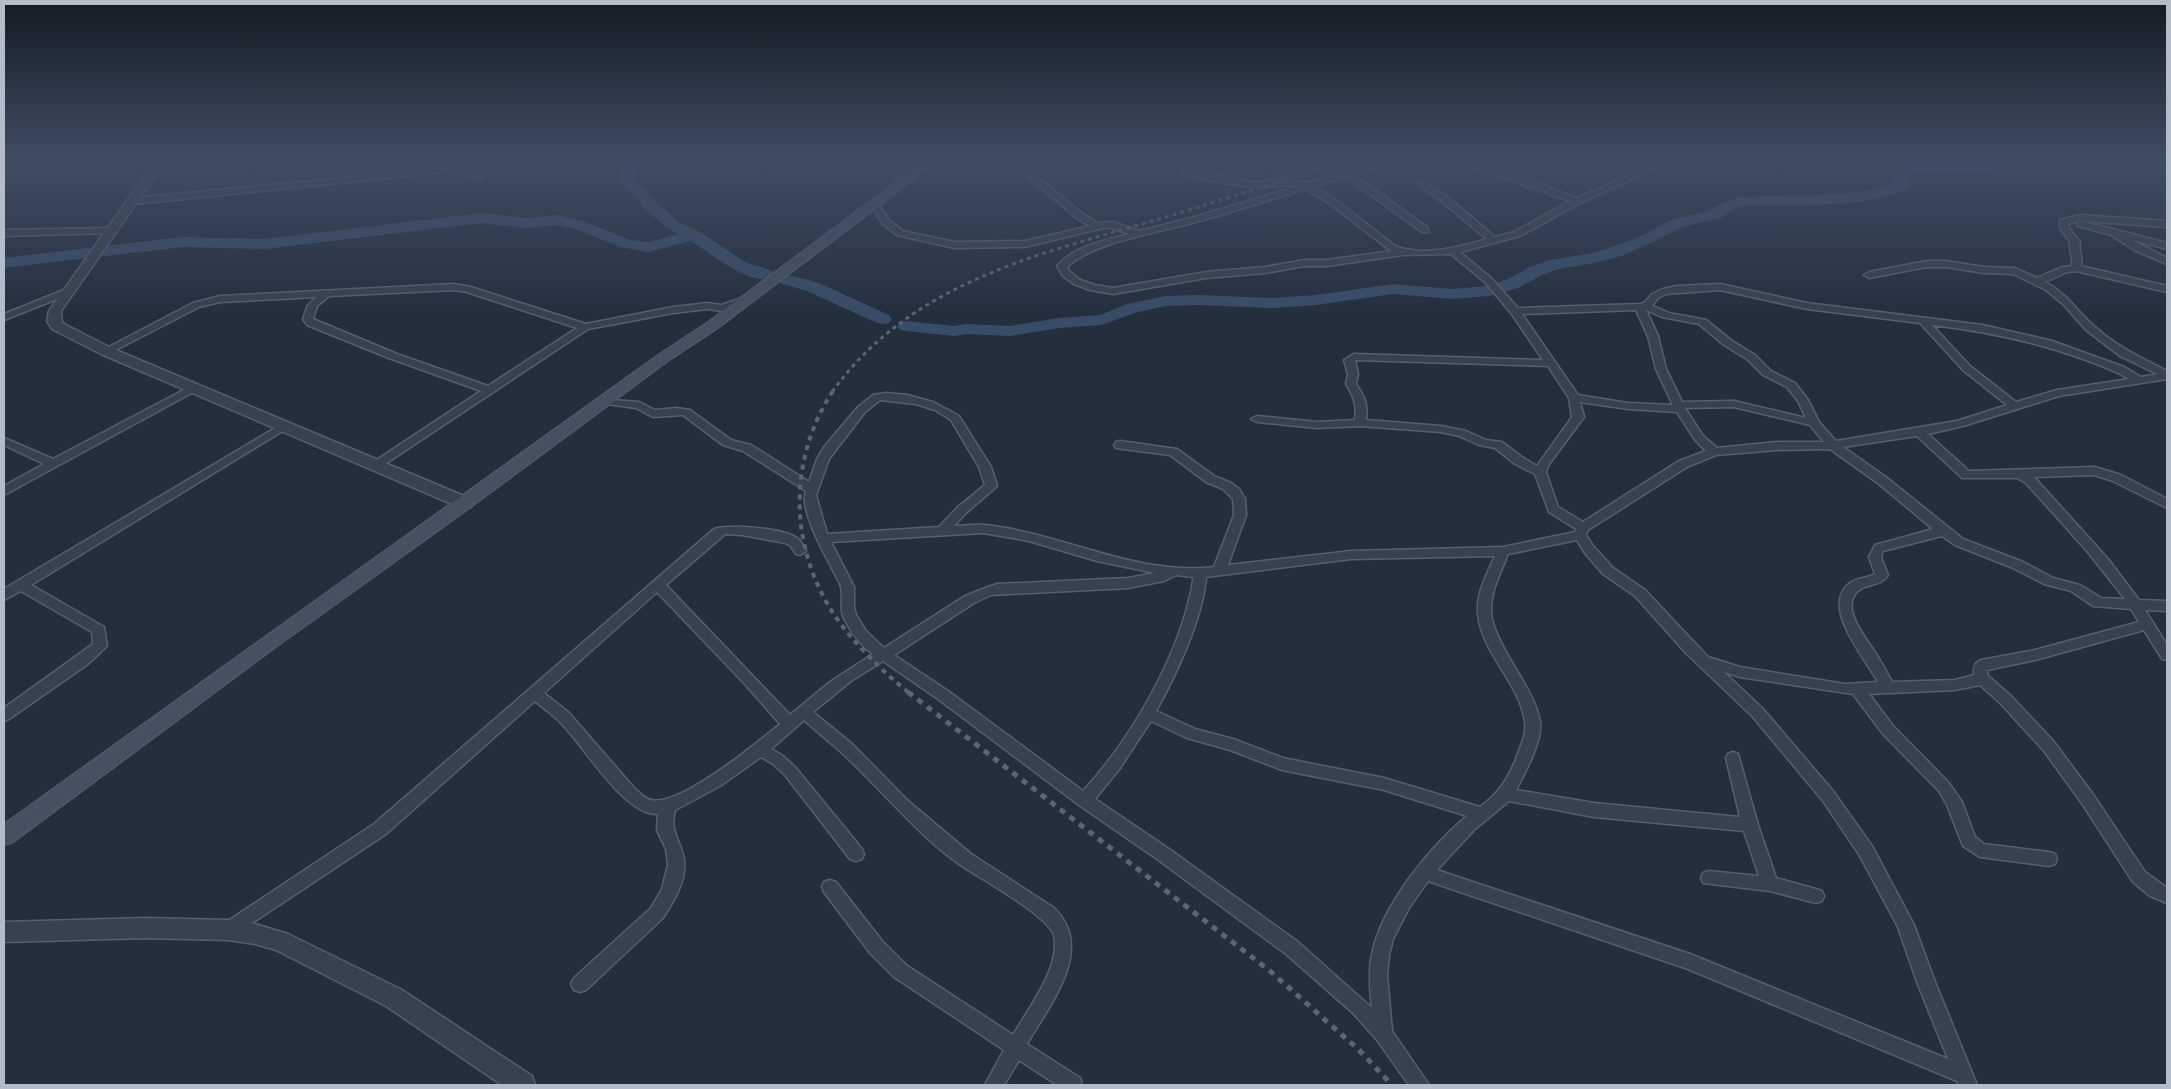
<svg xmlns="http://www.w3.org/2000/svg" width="2171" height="1089" font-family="'Exo 2',sans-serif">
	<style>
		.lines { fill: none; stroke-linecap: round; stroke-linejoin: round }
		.stream { stroke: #394c67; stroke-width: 3 }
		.river { fill: #394c67; fill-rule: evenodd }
		.minor-casing { stroke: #565f6c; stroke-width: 3 }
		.tertiary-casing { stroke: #565f6c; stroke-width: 3 }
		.secondary-casing { stroke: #565f6c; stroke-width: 2 }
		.minor { fill: #38414e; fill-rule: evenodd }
		.tertiary { fill: #38414e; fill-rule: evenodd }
		.secondary { fill: #465061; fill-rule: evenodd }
		.rail-far2 { stroke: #5a6575; stroke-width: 3; stroke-dasharray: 4 4; stroke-linecap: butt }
		.rail-far1 { stroke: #5a6575; stroke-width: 4; stroke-dasharray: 5 5; stroke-linecap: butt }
		.rail { stroke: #5a6575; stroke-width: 5; stroke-dasharray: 6 6; stroke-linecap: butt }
	</style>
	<rect width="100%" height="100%" fill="#242f3e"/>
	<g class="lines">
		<path class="stream" d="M2040,161l12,4"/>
		<g class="river">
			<path d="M630,161h17l-11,10 -3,10 12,8 12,14 22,19 21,10 45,30 28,9 3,4 -3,4c-24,6 -62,-25 -82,-38l-43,11 -27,-5 -46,-18 -18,-4 -31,3 -45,-5 -216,26 -82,-2 -77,9 -6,-1 -2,-4 2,-4 6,-1 77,-9 82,2 216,-26 45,5 31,-3 29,7 44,18 18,2 31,-8 -12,-6 -22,-19 -10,-14 -18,-13 5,-13z"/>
			<path d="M1937,161l38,3 19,-3h109l-2,3 -17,4h-83l-26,5 -61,-2 -5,1 2,5 -5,12c-49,21 -107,15 -159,16l-13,4 -13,9 -39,9 -33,17 -25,11 -29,8 -36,6 -17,6 -24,13 -29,8 -36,3 -60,-5 -77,11 -44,3 -73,-3 -33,1 -28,6 -37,13 -42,3 -49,8 -43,-2 -13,2 -48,-5 -6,-1 -3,-4 3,-4 6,-1 48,5 13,-2 43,2 49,-8 41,-3 27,-11 39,-8 33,-1 73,3 44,-3 77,-11 60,5 34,-3 19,-6 24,-13 20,-7 43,-7 19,-6 25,-9 34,-18 39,-9 12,-8 17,-6 106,-3 38,-6 11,-5 1,-6 -1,-7c8,-11 30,-9 43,-9z"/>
			<path d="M87,248l6,1 2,4 -2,4 -89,11v-10z"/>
			<path d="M786,274l33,9 70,32 3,4 -3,4 -6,1 -6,-1 -70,-32 -27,-8 -3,-4 3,-4z"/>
		</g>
		<g class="minor-casing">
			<g id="minor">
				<path d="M463,161h10l-9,7 19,7v4h-6l-21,-8 -321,33 -4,-3 4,-3 311,-30 9,-2z"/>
				<path d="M998,161h48l-15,4h-8l61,50 14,8 15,-1 26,9 52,-13 107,-32c-15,-3 -29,3 -44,1 -23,-2 -47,-7 -70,-12v-4l12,-5 -3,-5h8l3,5 -8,7 60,9 31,-4 20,5 77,-22h14l-44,14 74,53v4h-6l-76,-55 -32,9 25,16 56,44c29,11 63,1 92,-7l-51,-42 -17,-11v-4c13,-2 63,44 76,55l19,-5 56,-31 -116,-40c39,0 86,24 123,37l85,-37h11l-93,42 -60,33 -60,16 32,27 26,29 121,-4 5,-1 8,-9 11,-5 13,-3 44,-2 87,19 176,22 69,16 72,26 17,10 16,-3 -37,-18 -34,-26 -23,-26 -17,-14 -33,-16 -29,-1 -38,-6h-19l-58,11 -5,-3 5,-3 58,-11h19l38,6 31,1 22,10 25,-11 10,-1c1,-9 -3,-16 -2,-24l-10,-14v-8l20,-5 87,6v6l-87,-6 -12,3 2,6 10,12c-2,8 3,14 1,24l86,20v6l-91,-21 -9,1 -22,10c20,10 32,29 49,44 22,20 47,32 73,45v8l-108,17 -96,30 -35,8 41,37 126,-4 26,8 46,24v9l-54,-27 -19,-6 -60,2 74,82 31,41 28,1v10l-22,-1 22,35v15l-5,-1 -18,-29 -109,30 -48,10 1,6 23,20 43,46 38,51 53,79 22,16v15l-17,-7 -17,-14 -52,-80 -37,-51 -43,-47 -21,-19 -25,5 -86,4 24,32 56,57 13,19 13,35 9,7 65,8 6,2 2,5 -2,5 -6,2 -69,-9 -17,-11 -16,-41 -8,-14 -56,-57 -30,-40 -113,-17 -16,-5 39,37 70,82 39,55 42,79 21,57 42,103h-18l-2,-4 -269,-112 -260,-88 -19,27 -16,31 -4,16 -2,20 5,56 37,54h-20l-32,-45 -24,-27 -67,-59 -129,-95 -78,-54 -141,-106 -55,-38 -32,20 -38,31 39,32 55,56 64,54 83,54c42,41 -4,96 -27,136l53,34 2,7h-25l-38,-25 -15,25h-19l19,-35 -110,-73 -24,-24 -46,-61 -2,-5 2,-5 6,-2 6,2 46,59 24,24 107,70c15,-26 48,-68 41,-99 -4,-19 -71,-56 -89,-68 -47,-31 -82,-78 -124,-116 -12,-11 -25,-21 -37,-32l-33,29 12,7 12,11 67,82 2,5 -2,5 -6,2 -6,-2 -65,-84 -12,-11 -12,-7 -41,29 -45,24c-5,21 3,26 8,45 6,22 -9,46 -20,63l-77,72 -6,2 -6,-2 -3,-6 3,-6 77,-70 11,-19 6,-24 -2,-16 -9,-19 1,-16c-34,2 -75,-70 -99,-93 -7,-7 -16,-13 -24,-20l-149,133 -152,101 -6,3 -6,-3 -2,-5 2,-5 152,-101 340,-295c16,-5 69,-1 83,9 4,3 7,9 9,13l-6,4 -4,-1 -6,-9 -5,-2 -43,-8 -17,-1 -59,51 124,130 40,-33 43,-28c-13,-9 -22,-22 -29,-36 -6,-11 1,-23 -4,-34 -9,-19 -42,-73 -34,-93l-63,-40 -20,-6 -40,-30 -30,2 -17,-9 -36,-5 -1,-2 1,-2 39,3 16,8 21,-2 14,2 41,30 20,5 58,37 8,-23 8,-13 32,-38 16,-13 13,-2 21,2 26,7 26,14 32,51 6,19 -31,27 -12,13c10,0 21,-2 31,-1 77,8 150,51 229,42l20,-52 -1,-16 -10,-10 -17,-7 -36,-27 -54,-7 -2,-3 2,-3 4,-1 57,8 37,27 17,7 8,6 6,10 1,16 -18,50 123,-14 152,-4 72,-15 1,-3 -27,-17 -14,-38 -20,-10 -20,-16 -16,-3 -20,-9 -18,-4 -81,-6 -43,2 -60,-6 -6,-3 6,-3 60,6 38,-2c2,-15 -1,-23 -9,-36l2,-10 -4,-14 10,-6 189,6 -32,-47 -25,-30 -35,-29 -48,1 -76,11h-22l-40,7 -59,5 -93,16 -23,-4 -16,-6 -11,-8 -6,-10c17,-20 49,-26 72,-32l-17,-6h-9l-78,19 -71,1 -57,-13 -14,-11 -13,-21 7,-2 12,19 14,11 51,11 71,-1 65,-15 -12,-7 -65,-55zM1306,189l27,17 58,45 -64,9h-22l-40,7 -59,5 -93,16 -18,-3 -15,-5 -10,-8 -3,-5c28,-26 92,-34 129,-45 37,-10 73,-22 110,-33zM1720,290l87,19 113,14 43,47 44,35 -50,16 -121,20 -17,-19 -11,-22 -13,-17 -24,-12 -16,-16 -23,-14 -26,-21 -37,-7 -17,-7 6,-8 8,-4zM1636,310l12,26 8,33 17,36 -45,-2 -50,-8 -56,-81zM1646,310l16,7 37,7 25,21 23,14 16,16 24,12 11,14 8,17 -72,-17 -52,1 -16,-33 -8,-33zM1932,325c52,6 101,16 151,34 16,6 31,11 46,20l-72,11 -41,12 -46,-36zM1356,360l192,6 21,32 3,19 -35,49 -14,-8 -21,-16 -16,-2 -20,-9 -25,-5 -75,-6c2,-15 -1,-23 -10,-36l2,-10 -3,-13zM880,400l36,4 19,6 16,10 28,47 6,18 -27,22 -19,20 -112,7 -11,-39 13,-36 36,-47zM1580,402l48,7 49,3 18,28 11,11 -27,10 -96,61 -25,-15 -12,-35 3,-8 35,-47zM1734,407l76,18 14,17h-47l-60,6 -14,-12 -18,-28zM1917,436l45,42h55l9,5 61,68 38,48 -24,-1 -21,-13 -27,-7 -30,-16 -60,-23 -76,-61 -44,-31zM1830,449l49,35 54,45 -58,16 -6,12 6,17c-8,4 -18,4 -25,9 -31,23 16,76 28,99l-33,2 -105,-17 -32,-10 -63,-67 -32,-22 -20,-22 -7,-11 2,-5 99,-63 29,-12 61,-5zM983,533l46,8 68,20 58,12 -27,5 -131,6 -9,3 -23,9 -81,52 -18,-17 -10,-16 -2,-8v-20l-23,-45zM1942,536l13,9 58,23 31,16 27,7 22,15 38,3 8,13 -104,28 -54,10c-7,3 -8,8 -7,15l-19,5 -63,2c-5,-9 -10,-19 -16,-28 -9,-15 -37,-46 -18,-63 9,-8 23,-4 30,-16l-7,-18 2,-6zM1577,540l7,12 19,22 32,22 50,56 68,65 70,84 37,55 38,71 19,55 31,77 -258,-105 -253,-84 38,-41 34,-28 85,16 150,14 15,45 -50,-5 -6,2 -2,5 2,5 67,8 46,12 6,-2 2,-5 -2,-5 -6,-2 -40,-11 -18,-53 -20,-71 -5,-2 -5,2 -2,4 14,59 -146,-14 -78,-13c9,-17 27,-50 24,-69 -5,-24 -22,-47 -34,-69 -7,-13 -15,-28 -15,-43 0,-19 10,-37 17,-55zM1495,556c-8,18 -19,37 -17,58 4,40 42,69 47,108 2,12 -5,25 -9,37 -8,20 -18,35 -36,48l-96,-29 -101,-20 -50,-19 -38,-10 -39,-18c20,-36 47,-93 50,-134l145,-18zM1176,575l17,2v4c-12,72 -61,157 -110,210l-135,-100 -54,-36 80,-52 17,-8 137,-7 36,-7zM657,592l86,90 37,42c-22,18 -100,83 -129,76 -6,-1 -11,-7 -16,-11l-66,-76 -25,-20zM1151,721l36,17 43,12 52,20 102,20 83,26c-38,32 -85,89 -95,138 -4,17 -2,37 0,54l-74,-66 -129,-93 -74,-50 25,-31z"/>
				<path d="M2081,221l86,22v6l-35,-9 35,18v6l-31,-13 -25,-16 -33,-9 -1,-2z"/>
				<path d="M110,228l3,1v4l-109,3v-6z"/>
				<path d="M454,284l17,3 115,37 87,-17 34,-4 14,2 24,-8 5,3 -28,11 -15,-2 -34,4 -85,16 -212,141 -4,-1 -2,-3 2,-3 109,-72 -92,-33 -82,-33 -4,-6 5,-14 9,-8 -97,5 -21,5 -89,46 -4,1 -5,-3 92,-48 27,-7zM454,290l13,2 110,36 -89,58 -91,-32 -84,-35 4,-13 12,-10z"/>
				<path d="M69,288l3,1v4l-68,27v-6z"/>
				<path d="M193,385l5,3 -1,2 -193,105v-9l40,-22 -40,-19v-7l49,21z"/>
				<path d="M282,424l4,1 2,2 -2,2 -255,156 73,42 3,19 -19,18 -79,55 -5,2v-13l89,-64 -1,-12 -71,-41 -17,9v-11z"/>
			</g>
		</g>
		<g class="tertiary-casing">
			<g id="tertiary">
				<path d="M155,161h11l-105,150 1,12 49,25 360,151 2,4 -2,4h-12l-358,-153 -49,-25 -5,-8 2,-10z"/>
				<path d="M146,918l82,2 27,4 33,10 114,56 130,86 3,9h-33l-116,-79 -110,-56 -21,-6 -27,-4 -82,-2 -142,4v-20z"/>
			</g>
		</g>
		<g class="secondary-casing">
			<path id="secondary" d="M924,161h14l-220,167 -50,33 -197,146 -195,140 -264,196 -8,2v-21l654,-469 50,-33z"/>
		</g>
		<use href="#minor" class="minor"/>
		<use href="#tertiary" class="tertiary"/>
		<use href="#secondary" class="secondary"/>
		<path class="rail-far2" d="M832,392c81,-112 209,-138 334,-175 59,-18 117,-37 176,-56"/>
		<path class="rail-far1" d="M833,391c-47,71 -44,163 7,232 20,27 44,49 70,71"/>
		<path class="rail" d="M908,692l362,279 89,79 33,35"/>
	</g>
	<linearGradient id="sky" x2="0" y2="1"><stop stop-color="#141a22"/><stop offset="0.51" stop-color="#3f4d63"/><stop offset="1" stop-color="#3f4d63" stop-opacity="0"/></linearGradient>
	<rect width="2171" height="314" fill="url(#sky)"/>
	<rect width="2171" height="1089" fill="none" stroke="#b4bcc9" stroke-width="10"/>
</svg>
